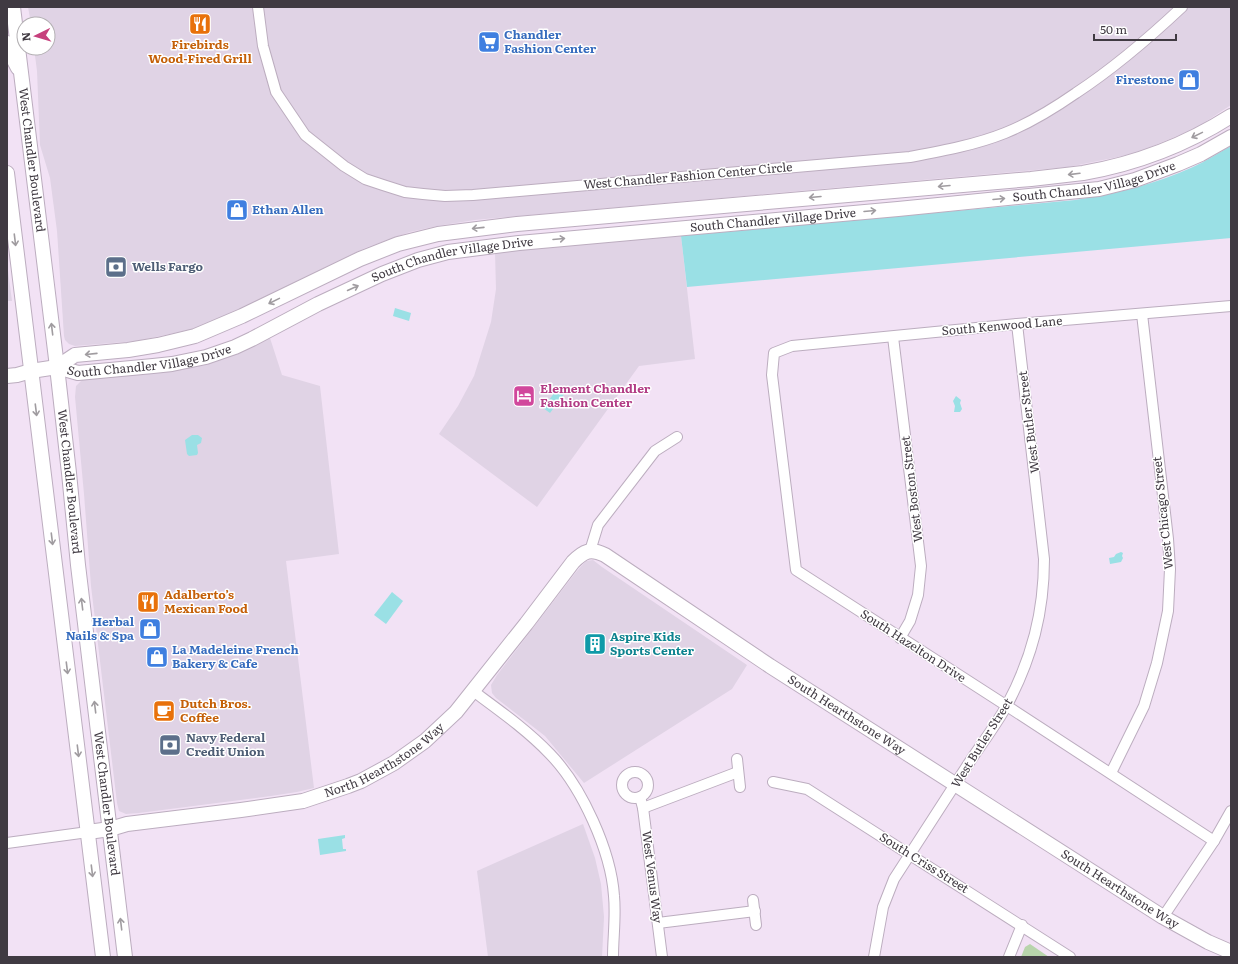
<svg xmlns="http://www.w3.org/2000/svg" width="1238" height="964" font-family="Literata,serif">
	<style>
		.commercial { fill: #e0d3e5 }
		.green { fill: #b8d4ac }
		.water { fill: #9ae0e5 }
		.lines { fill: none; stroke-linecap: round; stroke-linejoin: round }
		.street-casing { stroke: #bcadbf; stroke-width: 12 }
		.secondary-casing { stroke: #bcadbf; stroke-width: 16 }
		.street { stroke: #fff; stroke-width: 10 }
		.secondary { stroke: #fff; stroke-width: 14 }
		.oneway { stroke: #a09ca0 }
		.labels { text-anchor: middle; stroke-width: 3; stroke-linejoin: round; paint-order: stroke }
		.shop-label { font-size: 12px; font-weight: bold; fill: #366cbe; stroke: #fff; text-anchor: start }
		.food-label { font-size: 12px; font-weight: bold; fill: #c56008; stroke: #fff; text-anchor: start }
		.street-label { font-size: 12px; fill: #403a42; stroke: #fff }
		.service-label { font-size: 12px; font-weight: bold; fill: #4e5e75; stroke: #fff; text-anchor: start }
		.hotel-label { font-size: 12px; font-weight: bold; fill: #b23c85; stroke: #fff; text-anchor: start }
		.culture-label { font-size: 12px; font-weight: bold; fill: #0d838f; stroke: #fff; text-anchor: start }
	</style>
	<rect width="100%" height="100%" fill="#f2e2f5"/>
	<g class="commercial">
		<path d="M28,7h1203v98l-35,23 -55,23 -23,6 -50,10 -593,53 -38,6 -27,6 -45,16 -143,70 -29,11 -56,12 -62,5 -6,-2 -4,-4 -1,-4 -7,-105 -7,-53 -10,-33 -3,-74 -3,-23h14v-24h-17z"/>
		<path d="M681,236l14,123 -56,7 -102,141 -98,-73 19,-28 16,-30 17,-54 5,-33 -1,-37z"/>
		<path d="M7,263l5,38h-5z"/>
		<path d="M270,338l12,37 38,11 19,168 -53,7 28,227 -17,4 -26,4 -132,17 -13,1 -7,-3 -2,-8 -26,-217 -7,-92 -9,-97 1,-11 6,-6 3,-1 62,-5 59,-9 37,-14z"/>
		<path d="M593,560l9,7 145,98 -15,24 -148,94 -39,-47 -49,-38 -4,-5 -1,-8 6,-10 79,-103 10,-11z"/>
		<path d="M583,824l12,34 6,26 3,33 -2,40h-114l-11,-86z"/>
	</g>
	<path class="green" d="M1030,944l19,13h-28l4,-10z"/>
	<g class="water">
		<path d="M1231,146v92l-544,49 -6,-51 394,-36c40,-6 81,-16 118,-33 13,-6 25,-14 38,-21z"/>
		<path d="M395,308l16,5 -2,8 -16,-5z"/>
		<path d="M558,388l7,5 -15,20 -7,-5z"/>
		<path d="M956,396l5,4 -1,3 2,6 -2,3h-6l1,-6 -2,-5z"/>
		<path d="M192,435h6l4,3 -1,5 -4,2 1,8 -1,2 -8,1 -2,-2 -2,-14z"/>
		<path d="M1121,552l2,1 -1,3 1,2 -2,4 -11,2 -1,-6 5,-1 2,-3z"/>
		<path d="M392,592l11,9 -17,23 -12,-9z"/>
		<path d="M345,835v3l-3,1 1,10h3v2l-26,4 -2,-16z"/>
	</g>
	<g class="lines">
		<g class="street-casing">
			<g id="street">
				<path d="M258,7l5,39 13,46 29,43 39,31 21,13 18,6 22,7 18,2 22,2 28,-1 437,-38c32,-6 65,-12 95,-24 25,-10 48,-24 71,-40 38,-25 73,-55 106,-86"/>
				<path d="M893,337l28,229 -3,29 -8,26 -10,17"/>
				<path d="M590,551l8,-26 57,-74 22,-14"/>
				<path d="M473,691c27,20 54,39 77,63 32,33 61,97 64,142 2,20 -1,41 -1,61"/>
				<path d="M737,759l3,28"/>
				<circle cx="635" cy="785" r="13"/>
				<path d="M1111,773l33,-67 13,-43 11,-52 2,-42 -2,-30 -26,-225"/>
				<path d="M773,782l34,7 263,168"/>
				<path d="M640,797l3,11 19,149"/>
				<path d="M643,808l95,-36"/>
				<path d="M1214,841l-207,-135 -211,-136 -24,-195 2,-22 18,-7 225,-22 214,-18"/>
				<path d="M7,843l81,-11"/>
				<path d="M753,900l3,25"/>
				<path d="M1163,917l51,-76 17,-30"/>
				<path d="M658,923l97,-12"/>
				<path d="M874,957l9,-50 11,-28c24,-37 48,-74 71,-110 14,-22 30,-42 42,-64 25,-47 37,-93 37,-146l-27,-235"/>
				<path d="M1009,957l13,-32"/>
			</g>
		</g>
		<g class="secondary-casing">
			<g id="secondary">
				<path id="s1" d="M13,7l44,360 12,106 9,92 47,392"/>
				<path d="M7,43l1,6 10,19"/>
				<path d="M7,173l96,784"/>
				<path d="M57,367l18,-12 53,-5 30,-5 37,-9 47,-20 118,-57 38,-15 40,-10 79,-10 514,-45c17,-2 34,-4 52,-6 52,-9 104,-29 148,-57"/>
				<path id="s2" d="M7,376l10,-1 14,-4 26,-4 21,6 75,-7 19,-2 34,-7 29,-10 17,-8 66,-35 64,-30 36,-14 30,-8 71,-9 379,-34 201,-20 36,-9 43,-16 23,-10 30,-17"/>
				<path id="s3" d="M88,832l22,-3 17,-5 114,-14 62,-9 45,-15 13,-5 33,-18 31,-22 31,-29 70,-88 47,-62c11,-11 17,-14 32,-7l165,111 393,251 45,25 23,10"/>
			</g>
		</g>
		<use href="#street" class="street"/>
		<use href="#secondary" class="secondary"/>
	</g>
	<defs><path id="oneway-shaft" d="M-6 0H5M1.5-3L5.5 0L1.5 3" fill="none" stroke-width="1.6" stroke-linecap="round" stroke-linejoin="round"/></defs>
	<g class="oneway">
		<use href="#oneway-shaft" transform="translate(1197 135) rotate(154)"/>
		<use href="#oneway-shaft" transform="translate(1074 174) rotate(173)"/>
		<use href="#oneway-shaft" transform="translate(944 186) rotate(175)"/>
		<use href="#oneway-shaft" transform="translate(815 197) rotate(175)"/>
		<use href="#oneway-shaft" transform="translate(999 199) rotate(-5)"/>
		<use href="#oneway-shaft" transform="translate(870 211) rotate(-5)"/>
		<use href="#oneway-shaft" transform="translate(478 228) rotate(174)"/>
		<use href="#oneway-shaft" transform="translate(559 239) rotate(-5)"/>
		<use href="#oneway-shaft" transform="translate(15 240) rotate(83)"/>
		<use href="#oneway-shaft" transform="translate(353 288) rotate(-24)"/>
		<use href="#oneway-shaft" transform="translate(274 301) rotate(154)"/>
		<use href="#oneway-shaft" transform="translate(52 329) rotate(-97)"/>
		<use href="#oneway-shaft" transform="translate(91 354) rotate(174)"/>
		<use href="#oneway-shaft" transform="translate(36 410) rotate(83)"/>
		<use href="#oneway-shaft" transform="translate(52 539) rotate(83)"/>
		<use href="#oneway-shaft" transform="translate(82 604) rotate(-97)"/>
		<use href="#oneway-shaft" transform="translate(67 668) rotate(83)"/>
		<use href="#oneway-shaft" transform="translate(95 707) rotate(-97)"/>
		<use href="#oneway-shaft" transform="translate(78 751) rotate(83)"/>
		<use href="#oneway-shaft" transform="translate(92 871) rotate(83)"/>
		<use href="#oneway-shaft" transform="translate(121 924) rotate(-97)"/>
	</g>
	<defs>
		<g id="restaurant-square" transform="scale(1.15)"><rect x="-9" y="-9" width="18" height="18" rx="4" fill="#e8710a" stroke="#fff"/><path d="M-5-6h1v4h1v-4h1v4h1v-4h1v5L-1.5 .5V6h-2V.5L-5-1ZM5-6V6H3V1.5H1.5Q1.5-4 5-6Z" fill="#fff"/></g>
		<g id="supermarket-square" transform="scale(1.15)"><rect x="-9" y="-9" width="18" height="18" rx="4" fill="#3f7fe0" stroke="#fff"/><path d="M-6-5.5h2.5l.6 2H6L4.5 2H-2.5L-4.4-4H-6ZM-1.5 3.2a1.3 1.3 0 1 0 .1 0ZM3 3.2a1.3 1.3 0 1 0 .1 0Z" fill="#fff"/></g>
		<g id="shop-square" transform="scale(1.15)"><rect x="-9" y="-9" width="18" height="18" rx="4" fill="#3f7fe0" stroke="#fff"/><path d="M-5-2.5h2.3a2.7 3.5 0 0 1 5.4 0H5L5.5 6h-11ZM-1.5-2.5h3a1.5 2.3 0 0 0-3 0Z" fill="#fff"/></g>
		<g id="bank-square" transform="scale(1.15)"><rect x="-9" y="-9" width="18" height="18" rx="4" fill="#5c6f8a" stroke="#fff"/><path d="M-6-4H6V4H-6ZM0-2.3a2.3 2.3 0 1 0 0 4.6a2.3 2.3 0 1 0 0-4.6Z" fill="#fff"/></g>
		<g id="hotel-square" transform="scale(1.15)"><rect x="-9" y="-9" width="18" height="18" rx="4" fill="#d1479c" stroke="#fff"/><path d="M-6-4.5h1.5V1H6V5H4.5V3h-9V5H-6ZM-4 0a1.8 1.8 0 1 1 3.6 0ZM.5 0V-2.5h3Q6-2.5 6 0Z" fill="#fff"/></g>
		<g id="building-square" transform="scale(1.15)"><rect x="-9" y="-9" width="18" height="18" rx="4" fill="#0f9aa8" stroke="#fff"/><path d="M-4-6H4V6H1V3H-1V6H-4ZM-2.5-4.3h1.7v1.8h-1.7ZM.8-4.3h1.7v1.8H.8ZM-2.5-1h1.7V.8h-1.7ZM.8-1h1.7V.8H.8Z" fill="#fff"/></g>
		<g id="cafe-square" transform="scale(1.15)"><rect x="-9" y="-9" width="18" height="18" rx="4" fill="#e8710a" stroke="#fff"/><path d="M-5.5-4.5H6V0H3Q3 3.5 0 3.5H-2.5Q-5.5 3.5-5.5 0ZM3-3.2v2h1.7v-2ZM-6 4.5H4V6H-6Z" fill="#fff"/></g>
	</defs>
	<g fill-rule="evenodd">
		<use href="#restaurant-square" x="200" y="24"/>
		<use href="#supermarket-square" x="489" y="42"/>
		<use href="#shop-square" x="1189" y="80"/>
		<use href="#shop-square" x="237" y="210"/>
		<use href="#bank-square" x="116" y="267"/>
		<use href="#hotel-square" x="524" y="396"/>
		<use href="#restaurant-square" x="148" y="602"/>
		<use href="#shop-square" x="150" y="629"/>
		<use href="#building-square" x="595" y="644"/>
		<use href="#shop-square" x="157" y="657"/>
		<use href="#cafe-square" x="164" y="711"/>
		<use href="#bank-square" x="170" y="745"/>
	</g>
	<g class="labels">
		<g class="shop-label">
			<text x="504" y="39">Chandler<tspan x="504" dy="14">Fashion Center</tspan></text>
			<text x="1174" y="84" text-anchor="end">Firestone</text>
			<text x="252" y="214">Ethan Allen</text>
			<text x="134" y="626" text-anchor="end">Herbal<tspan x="134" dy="14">Nails &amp; Spa</tspan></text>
			<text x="172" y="654">La Madeleine French<tspan x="172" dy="14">Bakery &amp; Cafe</tspan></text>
		</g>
		<g class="food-label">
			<text x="200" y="49" text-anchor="middle">Firebirds<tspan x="200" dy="14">Wood-Fired Grill</tspan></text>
			<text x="164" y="599">Adalberto’s<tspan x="164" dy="14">Mexican Food</tspan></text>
			<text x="180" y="708">Dutch Bros.<tspan x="180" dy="14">Coffee</tspan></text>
		</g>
		<g class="street-label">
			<text dy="4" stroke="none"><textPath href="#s1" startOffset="154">West Chandler Boulevard</textPath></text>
			<text transform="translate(688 176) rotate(-5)" y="4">West Chandler Fashion Center Circle</text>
			<text dy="4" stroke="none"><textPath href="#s2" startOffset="1117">South Chandler Village Drive</textPath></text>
			<text dy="4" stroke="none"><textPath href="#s2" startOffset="793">South Chandler Village Drive</textPath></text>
			<text dy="4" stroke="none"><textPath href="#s2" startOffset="469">South Chandler Village Drive</textPath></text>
			<text transform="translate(1002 326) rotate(-5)" y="4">South Kenwood Lane</text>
			<text dy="4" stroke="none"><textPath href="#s2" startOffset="145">South Chandler Village Drive</textPath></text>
			<text transform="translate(1029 422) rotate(-97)" y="4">West Butler Street</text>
			<text dy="4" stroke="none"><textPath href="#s1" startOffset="478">West Chandler Boulevard</textPath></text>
			<text transform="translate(912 489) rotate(-97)" y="4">West Boston Street</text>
			<text transform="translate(1163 513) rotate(-96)" y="4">West Chicago Street</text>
			<text transform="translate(913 646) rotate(33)" y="4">South Hazelton Drive</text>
			<text dy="4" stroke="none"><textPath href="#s3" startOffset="913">South Hearthstone Way</textPath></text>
			<text transform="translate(982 743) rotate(-58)" y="4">West Butler Street</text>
			<text dy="4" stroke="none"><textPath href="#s3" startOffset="309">North Hearthstone Way</textPath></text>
			<text dy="4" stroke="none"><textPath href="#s1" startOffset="802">West Chandler Boulevard</textPath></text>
			<text transform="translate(924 863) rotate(32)" y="4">South Criss Street</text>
			<text transform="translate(652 877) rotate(83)" y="4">West Venus Way</text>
			<text dy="4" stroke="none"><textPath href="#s3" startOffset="1237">South Hearthstone Way</textPath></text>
		</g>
		<g class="service-label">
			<text x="132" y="271">Wells Fargo</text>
			<text x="186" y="742">Navy Federal<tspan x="186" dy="14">Credit Union</tspan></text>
		</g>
		<g class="hotel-label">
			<text x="540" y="393">Element Chandler<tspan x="540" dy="14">Fashion Center</tspan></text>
		</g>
		<g class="culture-label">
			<text x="610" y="641">Aspire Kids<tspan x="610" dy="14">Sports Center</tspan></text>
		</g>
	</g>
	<rect width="1238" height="964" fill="none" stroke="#403a42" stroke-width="16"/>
	<g transform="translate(36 36) rotate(265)"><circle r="19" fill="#ffffff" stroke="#b3b0b3"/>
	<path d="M0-3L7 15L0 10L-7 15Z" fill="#c7407d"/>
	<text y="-6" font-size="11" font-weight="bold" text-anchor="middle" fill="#403a42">N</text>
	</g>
	<path d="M1094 34v6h82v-6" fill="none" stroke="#403a42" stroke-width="2"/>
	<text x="1100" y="34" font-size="12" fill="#403a42" stroke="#ffffff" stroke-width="3" paint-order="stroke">50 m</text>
</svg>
